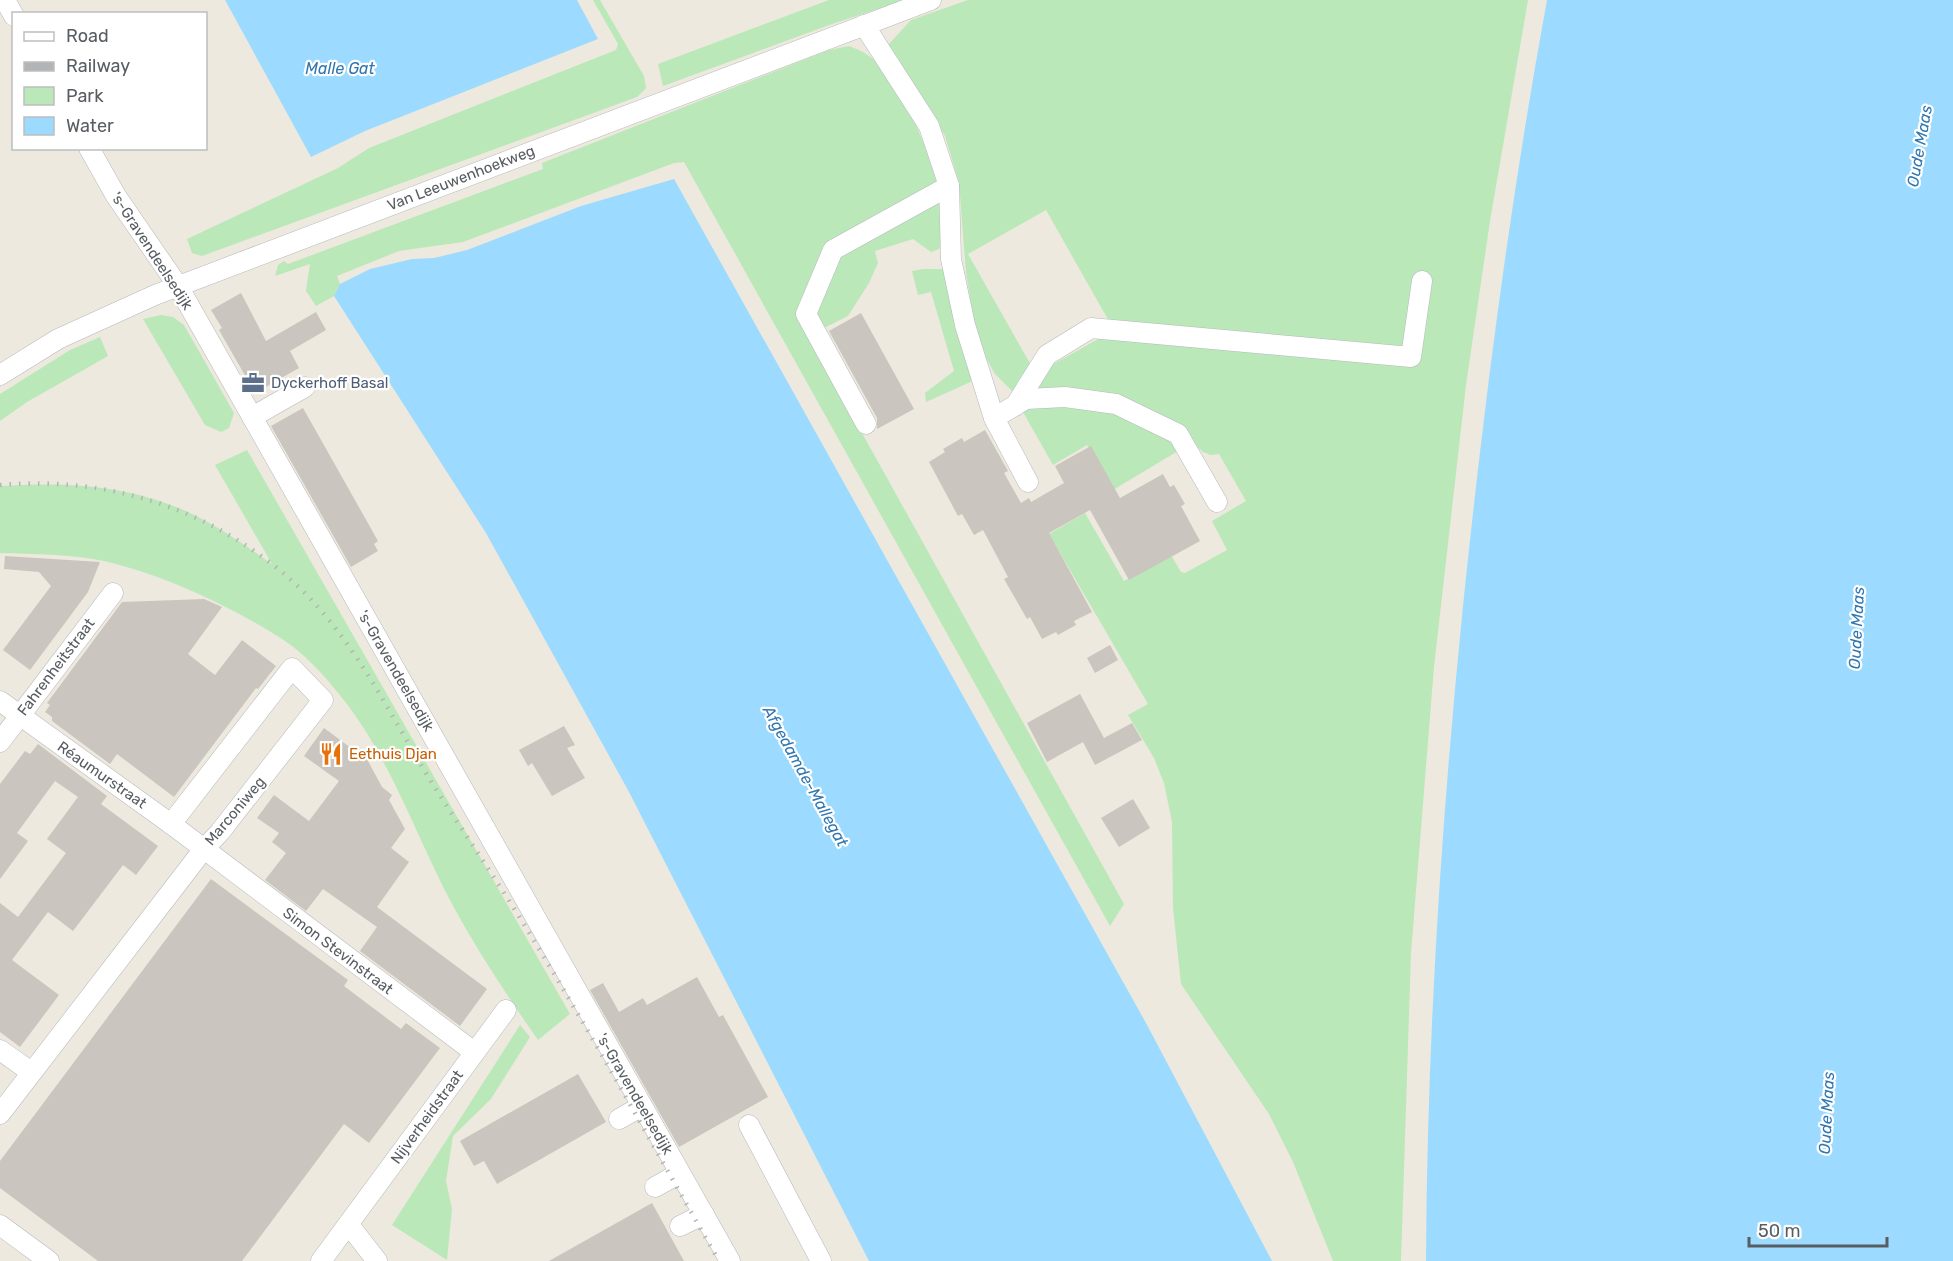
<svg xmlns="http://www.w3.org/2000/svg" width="1953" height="1261" font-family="Rubik,sans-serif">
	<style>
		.green { fill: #bbe8b8; fill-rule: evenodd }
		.water { fill: #9cdbff }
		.building { fill: #cac5be }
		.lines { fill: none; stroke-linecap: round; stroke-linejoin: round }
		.minor-casing { stroke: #b5b8bd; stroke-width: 21 }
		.minor { stroke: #fff; stroke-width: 20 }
		.rail { stroke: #b3b4b5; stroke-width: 4.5; stroke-dasharray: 1.5 8; stroke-linecap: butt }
		.labels { text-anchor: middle; stroke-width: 4.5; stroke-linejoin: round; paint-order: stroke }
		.street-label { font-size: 15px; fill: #585d62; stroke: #fff }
		.service-label { font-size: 15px; fill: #4e5e75; stroke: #fff; text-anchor: start }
		.food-label { font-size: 15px; fill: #c56008; stroke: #fff; text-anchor: start }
		.water-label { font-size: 16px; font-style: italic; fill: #3077b1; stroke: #fff }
	</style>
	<rect width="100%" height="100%" fill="#ede9de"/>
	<g class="green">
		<path d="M593,0h7l44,76 2,12 -9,9 -435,159 -10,-3 -5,-14 151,-71 31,-20 247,-98 2,-6z"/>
		<path d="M829,0h77l-74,24 -169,62 -5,-22z"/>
		<path d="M968,0h560l-38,221 -24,164 -32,282 -23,286 -10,308h-68l-40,-99 -24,-48 -88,-130 -8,-76 -1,-86 -8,-39 -10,-25 -26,-43 20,-11 -99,-170 36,-21 39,68 47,-26 10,17 4,1 42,-23 -15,-29 34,-20 -27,-47 -8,1 -8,-3 -32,-28 -155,-29 -21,-21 -10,-18 -11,-35 -8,-48 -7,-90 -14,-47 -57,-91 23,-25zM1046,210l68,120 -78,44 -68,-120z"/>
		<path d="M849,46c14,5 24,11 34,23 26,31 78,142 56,180l-8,3 -18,-13 -38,12 3,12 -9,20 -21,33 -24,12 52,98 -14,7 262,471 -14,22 -426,-764 -10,1 -211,79 -64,9 -62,25 3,8 -6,12 -18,10 -10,-15 4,-27 -35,12 3,-11 6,-4 4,3 255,-95 -1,-6 287,-113z"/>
		<path d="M923,269h23l29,111 -49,22 -1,-9 29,-22 -23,-79 -13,3 -6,-24z"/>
		<path d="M161,315l12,2 11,8 50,88 -5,15 -8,4 -16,-7 -62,-106z"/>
		<path d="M100,337l8,19 -81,46 -27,19v-27l70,-44z"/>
		<path d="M1081,406l39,6 46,22 12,17 -65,39 -26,-45 -34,20 -30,-53 3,-4z"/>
		<path d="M247,450l323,564 -32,26c-30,-43 -60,-88 -85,-134 -39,-73 -64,-154 -119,-218 -13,-16 -32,-36 -49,-47 -50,-33 -123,-67 -181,-80 -34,-7 -70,-7 -104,-8v-67c78,-5 149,0 218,42 19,11 36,24 54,36l-57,-99z"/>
		<path d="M520,1025l10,12 -39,62 -38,37 -7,45 6,28 -5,51 -55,-35z"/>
	</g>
	<g class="water">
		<path d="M225,0h352l21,39 -233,92 -54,26z"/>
		<path d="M1547,0h406v1261h-527c1,-219 15,-437 37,-655 21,-203 47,-405 84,-606z"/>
		<path d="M674,179l472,844 126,238h-403l-240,-469 -143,-259 -152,-237 6,-12 30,-15 42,-10 22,-1 33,-8 114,-44z"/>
	</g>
	<g class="building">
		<path d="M241,293l25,48 50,-29 10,18 -36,21 9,17 -44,25 -36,-63 3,-2 -11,-18z"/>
		<path d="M861,313l53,96 -37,20v-11l-48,-87z"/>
		<path d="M303,408l75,133 -4,3 4,7 -27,16 -80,-141z"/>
		<path d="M985,430l23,41 -4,2 17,30 8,-5 2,4 33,-19 -9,-17 36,-20 29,52 43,-24 7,13 4,-2 11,19 -4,2 19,35 -71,39 -39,-70 -41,23 43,79 -18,9 2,4 -18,10 -2,-3 -14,7 -12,-22 -3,2 -23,-40 4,-2 -25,-47 -9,5 -12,-21 -4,2 -29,-54 16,-10 -2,-3 19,-11 2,4z"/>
		<path d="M5,556l95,6 -12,30 -58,78 -27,-20 48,-64 -12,-14 -35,-3z"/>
		<path d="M204,599l18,8 -34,47 27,21 27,-35 34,26 -18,23 -2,-1 -82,109 -57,-43 -7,10 -58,-43v-4l-7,-5 5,-7 -3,-2 75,-101z"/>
		<path d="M1110,645l8,15 -23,13 -8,-15z"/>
		<path d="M1080,694l24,44 28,-15 10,17 -47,25 -12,-23 -36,20 -20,-39z"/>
		<path d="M564,726l11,19 -8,3 18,30 -33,18 -20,-33 -4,3 -9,-16z"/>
		<path d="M324,728l35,26 3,-4 20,37 10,8 -3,5 16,29 -14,19 18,14 -32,45 110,82 -27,37 -100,-75 17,-24 -54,-38 -17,22 -41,-31 21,-27 -14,-11 7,-9 -22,-15 17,-23 35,26 30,-40 -35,-25z"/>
		<path d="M38,744l69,52 -6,8 57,42 -22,29 -13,-10 -50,66 -25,-19 -36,48 47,35 -39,52 -20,-15v-129l18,14 48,-64 -19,-14 31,-42 -23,-16 -38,52 11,8 -28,38v-95l25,-33 5,3z"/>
		<path d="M1133,799l17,29 -31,19 -18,-29z"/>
		<path d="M211,879l137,101 -4,6 57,43 5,-6 34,25 -71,95 -25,-19 -102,137h-144l-98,-73v-27z"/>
		<path d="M697,977l22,40 4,-2 45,82 -89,50 -89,-157 13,-7 16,29 24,-14 4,7z"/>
		<path d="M578,1074l28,48 -109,62 -13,-23 -10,5 -14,-25z"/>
		<path d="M652,1203l32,58h-135z"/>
	</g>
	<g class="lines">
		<g class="minor-casing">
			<g id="minor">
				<path d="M5,0l9,16"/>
				<path d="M864,25l65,101 20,60 2,73 14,66 29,93 32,-19 39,-2 51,7 62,30 39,68"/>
				<path d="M89,148l27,48 62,90 552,975"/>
				<path d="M0,375l58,-36 97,-44 776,-295"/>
				<path d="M1015,406l32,-51 44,-27 320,29 11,-76"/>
				<path d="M252,417l53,-30"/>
				<path d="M994,418l34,64"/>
				<path d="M866,424l-60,-110 27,-64 116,-64"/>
				<path d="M0,701l171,123 303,228"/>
				<path d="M0,742l113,-149"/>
				<path d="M0,1050l31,22"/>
				<path d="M0,1114l203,-264 17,-18 103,-132 -31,-32 -121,156"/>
				<path d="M619,1119l23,-13"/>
				<path d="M749,1125l72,136"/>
				<path d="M655,1187l25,-14"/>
				<path d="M0,1225l49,36"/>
				<path d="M349,1225l28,36"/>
				<path d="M680,1226l24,-12"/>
				<path d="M321,1261l185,-251"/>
			</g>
		</g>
		<use href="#minor" class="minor"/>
		<path class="rail" d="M0,485c103,-9 203,21 283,88 67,56 104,137 149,210 33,52 69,103 101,156 65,106 124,214 186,322"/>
	</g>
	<defs>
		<g id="office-bare" transform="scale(1.8)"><path d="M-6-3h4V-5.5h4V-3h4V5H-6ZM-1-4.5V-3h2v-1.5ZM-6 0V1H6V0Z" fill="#5c6f8a" stroke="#fff" stroke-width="2.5" paint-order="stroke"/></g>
		<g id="restaurant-bare" transform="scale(1.8)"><path d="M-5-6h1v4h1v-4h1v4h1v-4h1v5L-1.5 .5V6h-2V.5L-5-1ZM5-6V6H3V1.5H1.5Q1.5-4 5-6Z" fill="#e8710a" stroke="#fff" stroke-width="2.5" paint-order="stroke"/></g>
	</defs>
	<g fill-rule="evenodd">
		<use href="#office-bare" x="253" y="383"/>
		<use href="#restaurant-bare" x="331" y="754"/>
	</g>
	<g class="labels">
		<g class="street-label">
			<text transform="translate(461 178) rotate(-21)" y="5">Van Leeuwenhoekweg</text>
			<text transform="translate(152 251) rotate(57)" y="5">'s-Gravendeelsedijk</text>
			<text transform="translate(56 667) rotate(-53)" y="5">Fahrenheitstraat</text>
			<text transform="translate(396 671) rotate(60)" y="5">'s-Gravendeelsedijk</text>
			<text transform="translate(102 775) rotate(35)" y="5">Réaumurstraat</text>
			<text transform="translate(235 811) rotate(-50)" y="5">Marconiweg</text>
			<text transform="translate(338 951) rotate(37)" y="5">Simon Stevinstraat</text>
			<text transform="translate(635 1094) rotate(60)" y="5">'s-Gravendeelsedijk</text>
			<text transform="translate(427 1117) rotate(-54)" y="5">Nijverheidstraat</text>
		</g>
		<g class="service-label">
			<text x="271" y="388">Dyckerhoff Basal</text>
		</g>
		<g class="food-label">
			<text x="349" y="759">Eethuis Djan</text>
		</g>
		<g class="water-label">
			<text x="340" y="74">Malle Gat</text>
			<text transform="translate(1919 146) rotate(-80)" y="6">Oude Maas</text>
			<text transform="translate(1856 628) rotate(-87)" y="6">Oude Maas</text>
			<text transform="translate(806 776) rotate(61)" y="6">Afgedamde-Mallegat</text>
			<text transform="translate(1826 1113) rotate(-87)" y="6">Oude Maas</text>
		</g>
	</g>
	<rect x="12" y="12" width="195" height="138" fill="#ffffff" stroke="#bcbec0" stroke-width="1.5"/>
	<rect x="24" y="32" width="30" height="9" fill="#ffffff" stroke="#bcbec0" stroke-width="1.5"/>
	<text x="66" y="42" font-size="18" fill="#585d62">Road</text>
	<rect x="24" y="62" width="30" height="9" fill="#b3b4b5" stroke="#bcbec0" stroke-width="1.5"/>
	<text x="66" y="72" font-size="18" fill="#585d62">Railway</text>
	<rect x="24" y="87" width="30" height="18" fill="#bbe8b8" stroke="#bcbec0" stroke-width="1.5"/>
	<text x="66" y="102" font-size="18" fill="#585d62">Park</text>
	<rect x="24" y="117" width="30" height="18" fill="#9cdbff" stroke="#bcbec0" stroke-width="1.5"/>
	<text x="66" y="132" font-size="18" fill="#585d62">Water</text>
	<path d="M1749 1237v9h138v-9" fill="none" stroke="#585d62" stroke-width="3"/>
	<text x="1758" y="1237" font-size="18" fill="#585d62" stroke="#ffffff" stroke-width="4.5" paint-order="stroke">50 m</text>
</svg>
